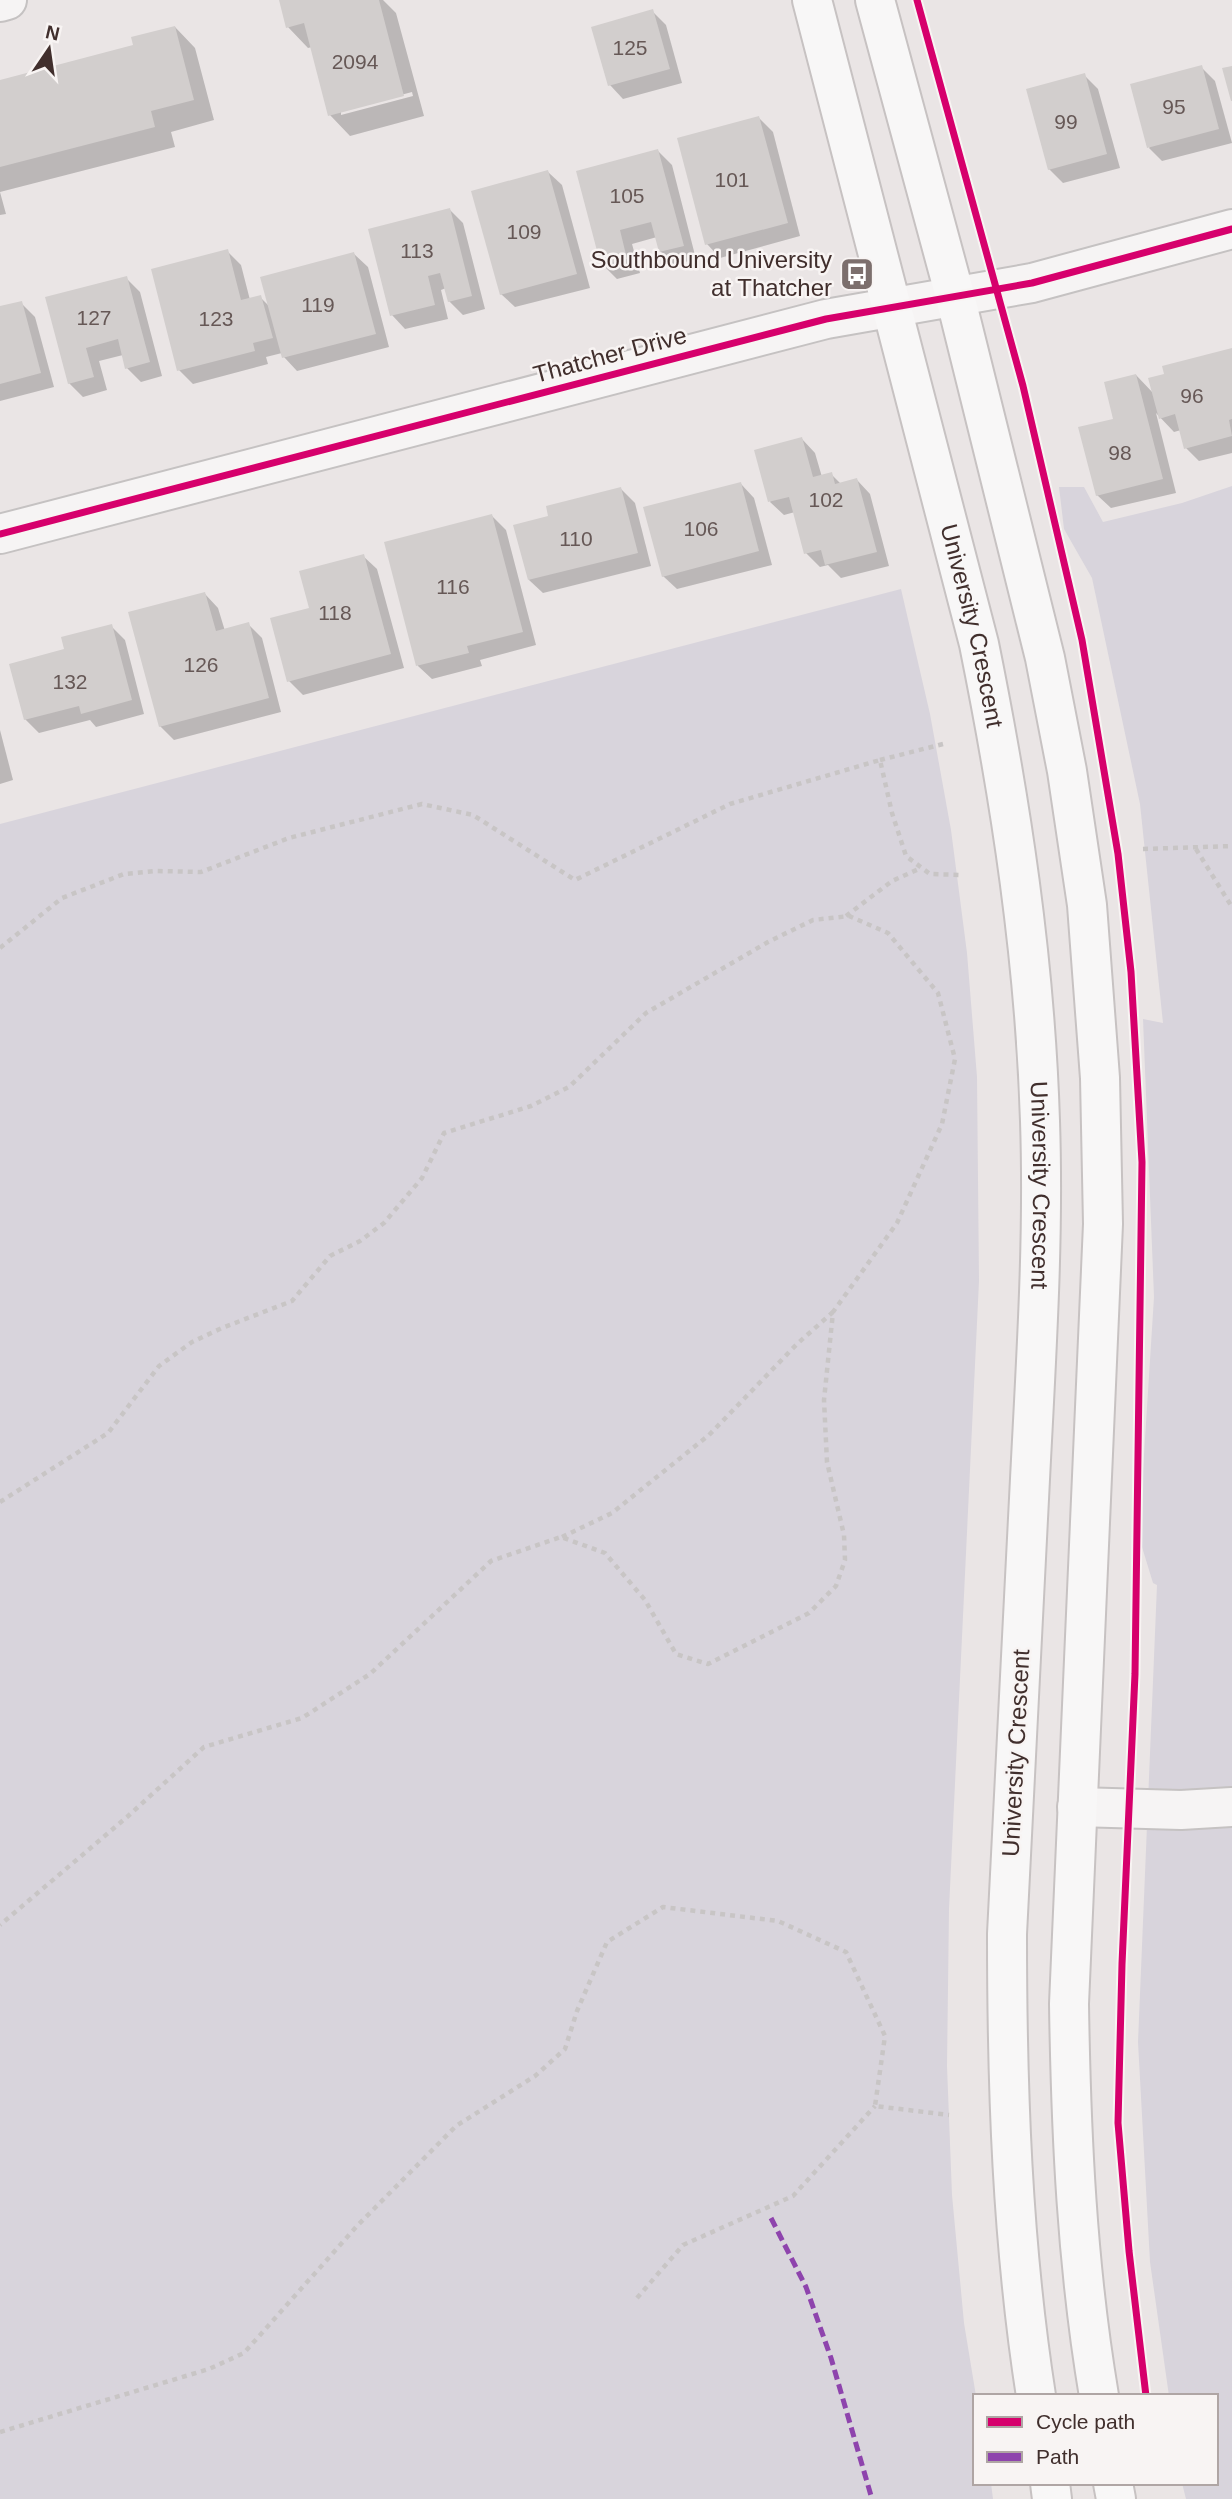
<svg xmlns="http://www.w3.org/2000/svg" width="1232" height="2499" font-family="Arial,sans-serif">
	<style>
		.green { fill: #d8d4dc }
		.shadow { fill: #0003; fill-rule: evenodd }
		.building { fill: #d2cecd }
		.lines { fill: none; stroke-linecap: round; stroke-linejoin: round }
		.minor-casing { stroke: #c5c2c2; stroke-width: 42 }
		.major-casing { stroke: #c7c2c2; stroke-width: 42 }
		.path { stroke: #c8c5c5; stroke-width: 4.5; stroke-dasharray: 5 5; stroke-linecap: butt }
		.minor { stroke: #f6f4f4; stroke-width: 38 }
		.major { stroke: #f8f7f7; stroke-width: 38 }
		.quiet { stroke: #8e44ad; stroke-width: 5; stroke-dasharray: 10 5; stroke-linecap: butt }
		.cycleway-casing { stroke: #f8f4f3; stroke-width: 11 }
		.cycleway { stroke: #d6006c; stroke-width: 7 }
		.labels { text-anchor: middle; stroke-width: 5; stroke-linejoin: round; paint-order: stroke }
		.number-label { font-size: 21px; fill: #665856 }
		.poi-label { font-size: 24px; fill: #412f2d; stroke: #f8f4f3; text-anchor: end }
		.street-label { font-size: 24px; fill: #412f2d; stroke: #f8f4f3 }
	</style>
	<rect width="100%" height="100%" fill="#eae5e5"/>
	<g class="green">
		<path d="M1232,486v2013h-46l-4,-16h34v-87h-47l-19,-134 -12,-220 19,-457 -4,-2 -11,-36 -1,-45 13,-205 -11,-278 20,4 -23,-219 -48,-226 -28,-49 -5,-42h25l19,35 79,-19z"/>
		<path d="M901,589l29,125 21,116 16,123 10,124 2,204 -30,628 -2,157 5,129 12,128 12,73 -1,87h16l2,16h-993v-1675z"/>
	</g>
	<g class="shadow">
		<path d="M281,0h102l13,13 28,103 -74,20 -20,-21 -18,-68 -4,1 -20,-21zM412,92l1,4 -72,19v-4z"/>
		<path d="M652,11l14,14 16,58 -59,16 -13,-14z"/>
		<path d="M175,27l20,21 19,72 -43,12 4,15 -175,45 6,22 -6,1v-133l135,-36z"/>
		<path d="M1201,67l14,14 17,62 -70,18 -13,-13z"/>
		<path d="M1084,75l14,14 22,79 -57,15 -14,-14z"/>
		<path d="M759,118l14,14 27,104 -80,22 -13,-14z"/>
		<path d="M658,151l14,14 24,94 -22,6 -14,-14 -3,-14 -25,7 8,29 -23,6 -14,-14z"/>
		<path d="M548,172l14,13 28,103 -75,19 -14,-13z"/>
		<path d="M450,210l13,13 22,86 -22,6 -14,-14 -3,-13 -5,2 7,29 -43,10 -13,-14z"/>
		<path d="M227,251l14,14 9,35 10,-3 10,10 84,-53 14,13 21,80 -92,24 -13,-14 -2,-4 -16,4 2,7 -75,20 -14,-14z"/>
		<path d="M126,278l14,14 22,84 -21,6 -14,-14 -4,-13 -24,6 8,29 -24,7 -14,-14 -22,-84z"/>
		<path d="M21,303l14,14 19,70 -54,14v-93z"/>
		<path d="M1232,349v104l-33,8 -13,-13 -5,-18 -7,2 -18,-19 20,80 -65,15 -14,-13 18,-75 21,-45 18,19z"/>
		<path d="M802,439l13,14 7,24 9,-3 10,10 16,-4 13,14 19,72 -48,12 -13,-13 -8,2 -14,-14 -11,-41 -11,3 -14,-13z"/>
		<path d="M741,484l13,14 18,67 -95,24 -14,-13z"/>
		<path d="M621,489l14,14 16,63 -108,27 -14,-13 21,-63z"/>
		<path d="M492,516l14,14 30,115 -56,15 2,6 -50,13 -14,-13 -32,-122z"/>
		<path d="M363,556l14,13 27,99 -101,27 -14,-14 22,-72z"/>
		<path d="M205,594l13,14 7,23 23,-7 14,14 19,74 -107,28 -14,-14z"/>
		<path d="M111,626l14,14 19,74 -48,13 -6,-7 -51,13 -14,-14 41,-69z"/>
		<path d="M0,730l13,50 -13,4z"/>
	</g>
	<g class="building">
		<path d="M279,0h100l25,96 -76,20 -24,-93 -18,5z"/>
		<path d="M653,9l17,60 -62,17 -17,-59z"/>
		<path d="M175,26l19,74 -43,11 4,16 -155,40v-87l133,-35 -2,-8z"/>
		<path d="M1202,65l17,64 -72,19 -17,-64z"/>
		<path d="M1232,66v35h-1l-9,-33z"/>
		<path d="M1085,73l22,81 -59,16 -22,-81z"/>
		<path d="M759,116l29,107 -83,22 -28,-107z"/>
		<path d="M658,149l26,97 -25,6 -8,-30 -31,8 7,29 -26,7 -25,-95z"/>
		<path d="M548,170l29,104 -77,21 -29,-104z"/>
		<path d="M450,208l22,88 -24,6 -8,-29 -12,3 7,29 -45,11 -22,-87z"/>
		<path d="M228,249l13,51 20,-5 12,43 -20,5 2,8 -78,20 -26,-102z"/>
		<path d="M354,252l22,82 -94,24 -22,-81z"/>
		<path d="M127,276l23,86 -25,7 -7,-30 -32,9 8,29 -26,7 -23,-87z"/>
		<path d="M22,301l19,72 -41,11v-78z"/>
		<path d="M1232,348v71l-3,1 3,16 -48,13 -9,-35 -16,5 -11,-41 16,-4 -2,-8z"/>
		<path d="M1136,374l27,105 -67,17 -18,-69 35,-8 -9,-37z"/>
		<path d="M802,437l11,40 19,-5 3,12 22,-6 20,74 -52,13 -4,-15 -17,4 -15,-57 -21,5 -14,-52z"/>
		<path d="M741,482l18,69 -97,26 -19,-70z"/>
		<path d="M621,487l17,66 -110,27 -15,-55 35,-9 -2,-10z"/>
		<path d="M492,514l31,118 -56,14 2,7 -53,13 -32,-124z"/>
		<path d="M364,554l27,100 -104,28 -17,-64 39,-10 -10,-37z"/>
		<path d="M205,592l11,39 33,-9 20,76 -110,29 -31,-115z"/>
		<path d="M112,624l20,76 -51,14 -2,-8 -55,14 -15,-56 55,-15 -3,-12z"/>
	</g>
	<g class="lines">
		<g class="minor-casing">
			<g id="minor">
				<path d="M0,2l7,-2"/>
				<path d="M0,534l826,-215 206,-36 200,-54"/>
				<path d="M1077,1807l104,3 51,-3"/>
			</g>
		</g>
		<g class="major-casing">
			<g id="major">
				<path id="s1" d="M812,0l167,644c32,158 56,316 61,477 4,119 -4,239 -10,358 -8,151 -15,303 -23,455 0,155 5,308 29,462"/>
				<path d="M875,0l80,296 90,362 22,113 20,134 13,173 3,146 -34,780c2,131 8,262 30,392"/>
				<path d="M1050,2483l2,16"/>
				<path d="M1113,2483l3,16"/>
			</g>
		</g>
		<g class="path">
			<path d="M880,760l67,-17"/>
			<path d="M1143,849l89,-3"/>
			<path d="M1196,849l36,58"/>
			<path d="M846,916l46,-35 29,-13"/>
			<path d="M0,948l62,-50 62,-24 32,-3 45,1 88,-34 133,-34 51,11 102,65 155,-76 150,-44 12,53 14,43 24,18 30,1"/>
			<path d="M0,1502l108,-69 51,-67 33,-24 30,-14 70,-27 38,-45 30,-15 24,-18 38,-45 22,-45 87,-27 38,-19 77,-74 122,-71 45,-22 36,-4 39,17 50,60 17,66 -13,65 -45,99 -64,89 -9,88 3,62 17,73 1,25 -9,26 -27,27 -101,51 -32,-10 -31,-54 -40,-47 -44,-16 -70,24 -121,113 -68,44 -98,29 -77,70 -127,108"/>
			<path d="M562,1537l50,-24 97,-78 88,-91 36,-32"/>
			<path d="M637,2298l46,-53 110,-49 82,-90"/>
			<path d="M0,2432l209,-63 35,-16 113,-127 99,-100 79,-50 30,-27 12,-38 30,-69 56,-35 115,14 68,31 39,84 -10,70 74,9"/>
		</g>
		<use href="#minor" class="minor"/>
		<use href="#major" class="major"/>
		<path class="quiet" d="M771,2218l35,69 25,71 41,141"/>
		<g class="cycleway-casing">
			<g id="cycleway">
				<path d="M917,0l106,386 59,254 36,214 13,118 11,190 -7,512 -13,290 -4,159 11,128 17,145"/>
				<path d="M0,534l826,-215 206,-36 200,-54"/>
			</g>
		</g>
		<use href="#cycleway" class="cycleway"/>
	</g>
	<defs>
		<g id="bus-square" transform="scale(1.75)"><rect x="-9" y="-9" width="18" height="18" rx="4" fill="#7c6f6d" stroke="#f8f4f3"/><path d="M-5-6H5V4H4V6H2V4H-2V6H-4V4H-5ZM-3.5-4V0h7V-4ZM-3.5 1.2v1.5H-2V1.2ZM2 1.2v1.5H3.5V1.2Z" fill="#fff"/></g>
	</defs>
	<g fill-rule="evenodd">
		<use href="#bus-square" x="857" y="274"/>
	</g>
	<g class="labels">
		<g class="number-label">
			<text x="630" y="55">125</text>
			<text x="355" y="69">2094</text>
			<text x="1174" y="114">95</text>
			<text x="1066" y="129">99</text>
			<text x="732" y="187">101</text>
			<text x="627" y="203">105</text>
			<text x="524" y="239">109</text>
			<text x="417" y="258">113</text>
			<text x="318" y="312">119</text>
			<text x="94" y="325">127</text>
			<text x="216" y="326">123</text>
			<text x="1192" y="403">96</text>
			<text x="1120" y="460">98</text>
			<text x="826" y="507">102</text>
			<text x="701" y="536">106</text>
			<text x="576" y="546">110</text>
			<text x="453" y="594">116</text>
			<text x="335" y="620">118</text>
			<text x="201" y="672">126</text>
			<text x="70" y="689">132</text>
		</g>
		<g class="poi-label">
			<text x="832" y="268">Southbound University<tspan x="832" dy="28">at Thatcher</tspan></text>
		</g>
		<g class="street-label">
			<text transform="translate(610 355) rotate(-15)" y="8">Thatcher Drive</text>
			<text dy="8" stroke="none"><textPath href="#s1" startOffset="646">University Crescent</textPath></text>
			<text dy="8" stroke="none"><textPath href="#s1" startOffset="1211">University Crescent</textPath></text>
			<text transform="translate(1016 1753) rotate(-87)" y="8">University Crescent</text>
		</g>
	</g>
	<rect x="973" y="2394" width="245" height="91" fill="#f8f4f3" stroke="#afa5a4" stroke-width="2"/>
	<rect x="987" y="2417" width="35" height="10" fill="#d6006c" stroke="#afa5a4" stroke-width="2"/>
	<text x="1036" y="2429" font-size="21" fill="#412f2d">Cycle path</text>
	<rect x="987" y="2452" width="35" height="10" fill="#8e44ad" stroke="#afa5a4" stroke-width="2"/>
	<text x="1036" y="2464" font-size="21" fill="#412f2d">Path</text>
	<g transform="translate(49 49) rotate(13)" stroke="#f8f4f3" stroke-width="5" paint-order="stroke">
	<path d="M0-5L12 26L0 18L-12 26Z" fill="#412f2d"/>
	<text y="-10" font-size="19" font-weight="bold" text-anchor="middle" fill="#412f2d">N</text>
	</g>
</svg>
